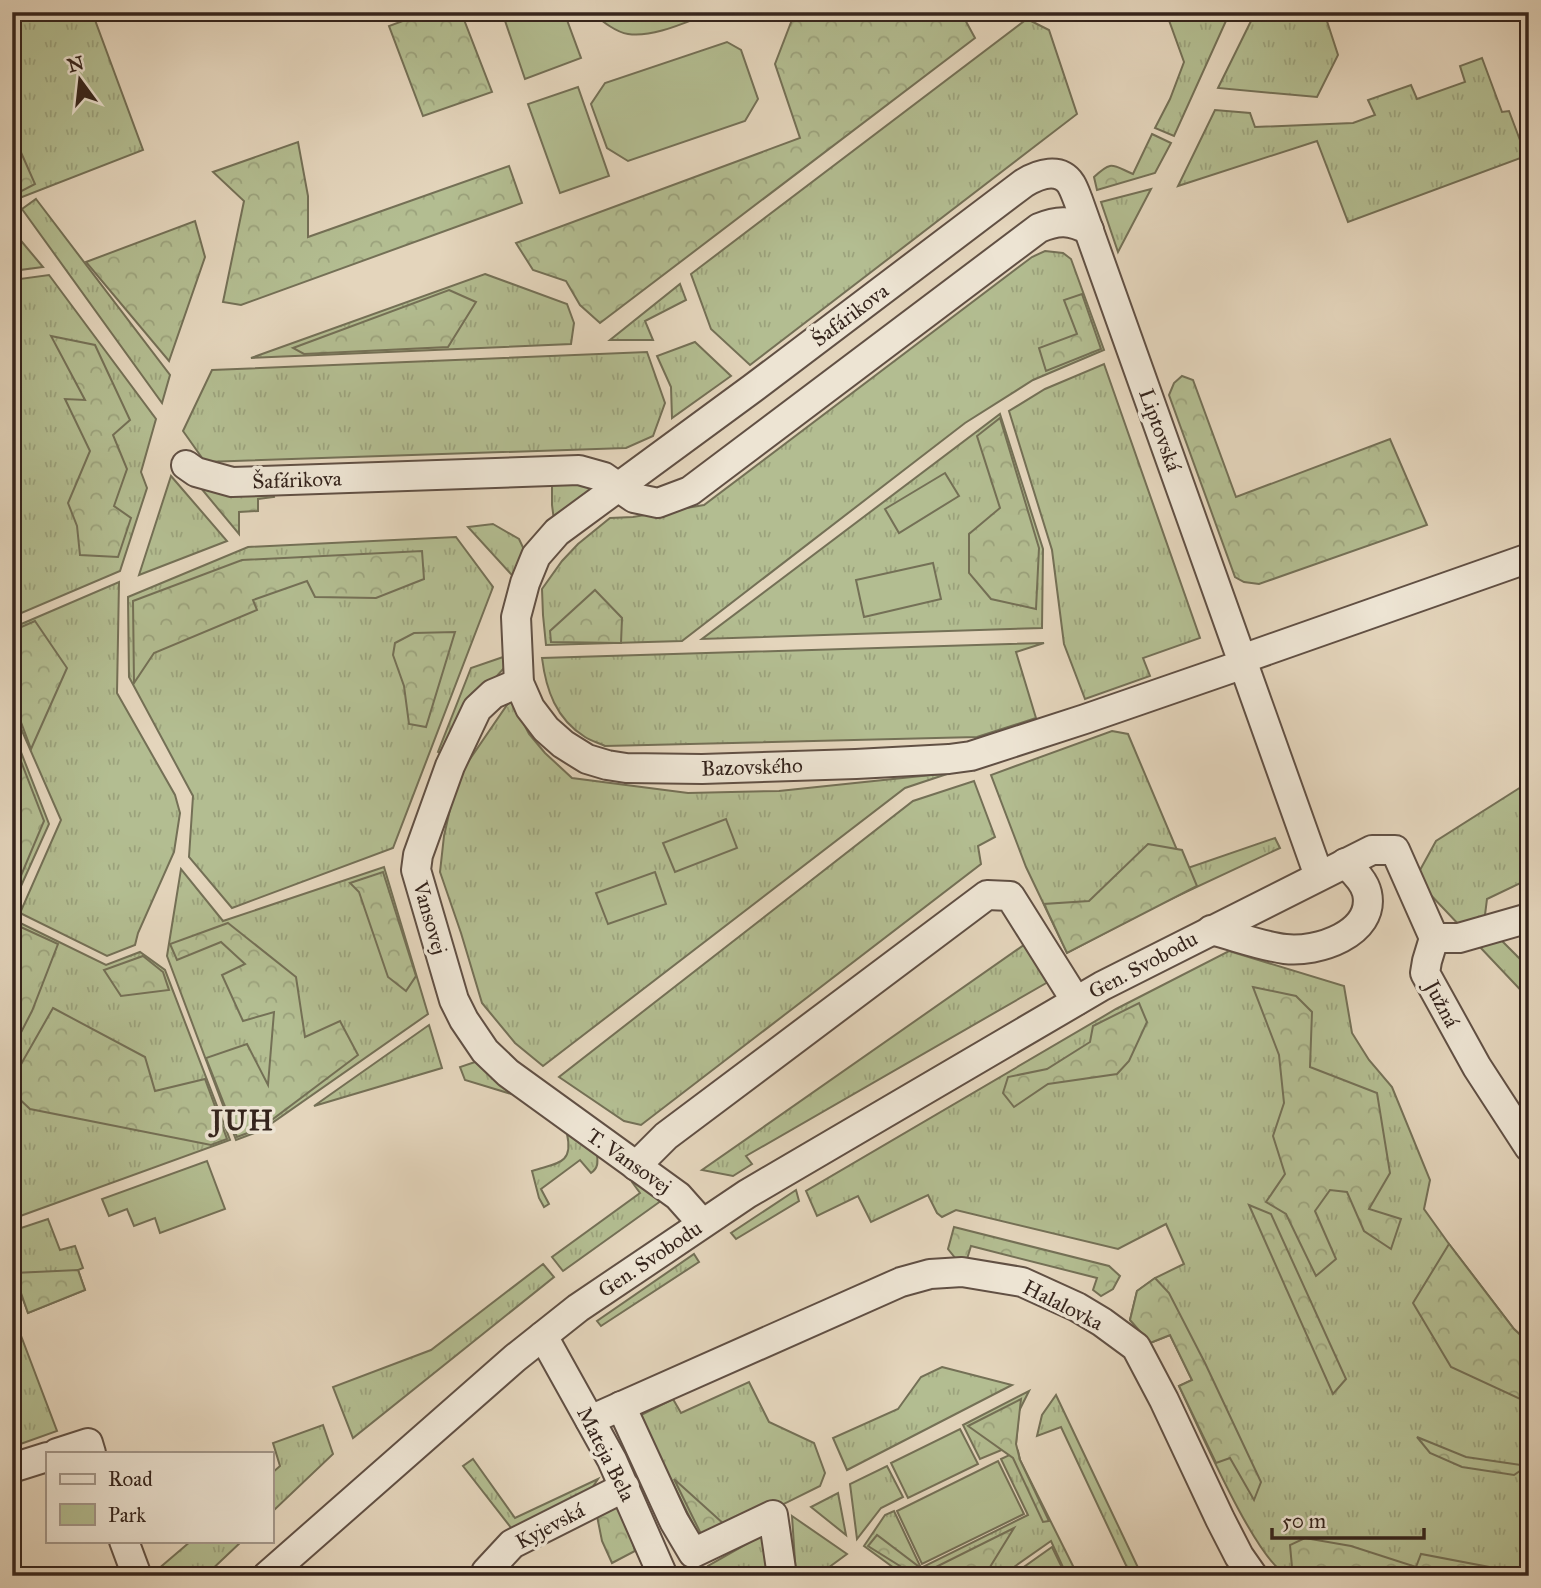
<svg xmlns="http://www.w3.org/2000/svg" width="1541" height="1588" font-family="'IM FELL Great Primer',serif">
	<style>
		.grass { fill: url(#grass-tufts); stroke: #747056; stroke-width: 2 }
		.forest { fill: url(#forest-crowns); stroke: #747056; stroke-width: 2 }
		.park { fill: #b3bd91; stroke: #747056; stroke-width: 2 }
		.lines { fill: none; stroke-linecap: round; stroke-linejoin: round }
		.minor-casing { stroke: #615044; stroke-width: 32 }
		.minor { stroke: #ede4d3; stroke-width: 28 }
		.labels { text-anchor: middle; stroke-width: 7; stroke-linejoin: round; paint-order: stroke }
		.street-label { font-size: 21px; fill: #35241c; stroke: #ede4d3 }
		.district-label { font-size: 28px; font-weight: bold; letter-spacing: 2px; fill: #35241c; stroke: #ede4d3 }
	</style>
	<defs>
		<pattern id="grass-tufts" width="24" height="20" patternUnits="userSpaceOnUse" patternTransform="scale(1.75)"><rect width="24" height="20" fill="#b3bd91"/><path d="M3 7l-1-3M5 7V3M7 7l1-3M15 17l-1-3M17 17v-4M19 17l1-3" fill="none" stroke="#9ba27c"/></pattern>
		<pattern id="forest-crowns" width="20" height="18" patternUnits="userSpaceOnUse" patternTransform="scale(1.75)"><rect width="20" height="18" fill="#b3bd91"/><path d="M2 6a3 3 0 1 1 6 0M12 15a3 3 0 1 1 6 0" fill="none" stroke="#9ba27c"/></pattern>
	</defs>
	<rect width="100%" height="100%" fill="#e4d5bc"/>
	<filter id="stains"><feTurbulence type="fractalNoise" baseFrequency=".00286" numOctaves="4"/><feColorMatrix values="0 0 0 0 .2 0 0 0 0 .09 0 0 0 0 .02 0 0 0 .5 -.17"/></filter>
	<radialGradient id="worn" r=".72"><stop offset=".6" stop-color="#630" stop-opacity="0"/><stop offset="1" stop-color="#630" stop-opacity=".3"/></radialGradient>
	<g class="grass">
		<path d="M12,12h80l51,138 -126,49 -5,-10z"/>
		<path d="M1166,12h64l-56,124 -19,-8 15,-29 14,-37z"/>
		<path d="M1324,12l14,43 -21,42 -99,-9 34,-69z"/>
		<path d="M1027,19l22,11 28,84 -327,251 -39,-36 -20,-55z"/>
		<path d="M1482,58l20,54 7,-1 17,45 -178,66 -31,-81 -139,45 37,-76 35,3 5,14 98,-4 22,-8 -7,-15 43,-15 6,14 48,-17 -5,-16z"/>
		<path d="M1151,189l-33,63 -17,-50z"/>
		<path d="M36,199l134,176 -8,28 -140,-194z"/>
		<path d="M12,230l31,37 -31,4z"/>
		<path d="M1045,251l18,2 8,6 33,91 -71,30 -68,43 -283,218 -136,4 -3,-30 -1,-26 20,-28 16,-17 32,-26 23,-1 71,-12 328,-248z"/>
		<path d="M485,274l82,30 7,19 -3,21 -320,14z"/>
		<path d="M49,275l107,144 -15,53 6,16 -27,83 -108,46v-337z"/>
		<path d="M680,284l6,16 -41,21 8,19h-43z"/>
		<path d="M695,342l36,34 -59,42 -1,-31 -14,-31z"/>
		<path d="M647,352l18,51 -12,33 -27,12 -421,14 -22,-31 29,-61z"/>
		<path d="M1104,364l96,274 -57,20 7,18 -65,23 -21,-55 -12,-94 -43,-139 36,-22z"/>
		<path d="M1000,414l43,135 -1,79 -340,11z"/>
		<path d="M171,476l56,65 -88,34z"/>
		<path d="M552,482l38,2 1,17 -36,27 -3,-23z"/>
		<path d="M493,524l26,15 10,21 -8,25 -53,-58z"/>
		<path d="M456,537l37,50 -100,261 -161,60 -43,-51 4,-61 -64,-119 -1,-80 120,-50z"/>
		<path d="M119,582l-2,111 58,102 5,18 -6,39 -36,81 -3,12 -28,11 -87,-43 41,-93 -49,-112v-80z"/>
		<path d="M1044,643l-28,9 20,66 -59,19 -372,9c-6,-3 -14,-5 -20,-9 -29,-18 -39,-47 -43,-79z"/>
		<path d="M509,655l-4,12 -9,10 -29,26 -23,51 -6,-2 33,-84z"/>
		<path d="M511,699l18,35 16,19 27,25 116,15 91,-2 171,-18 -45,15 -362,278 -28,-23 -33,-40 -21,-70 -21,-61 4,-36 13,-58z"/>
		<path d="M12,729l37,95 -37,82z"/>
		<path d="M1112,731l16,3 57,135 90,-31 5,10 -122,57 -91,48 -41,-86 -35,-92z"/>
		<path d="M974,781l21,56 -17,9 3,18 -340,261 -17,-4 -65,-44 354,-276z"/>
		<path d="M1529,782v97l-42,20 -3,24 45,45v31l-102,-108 -18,-1 27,-49z"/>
		<path d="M384,867l44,147 -166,116 -26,10 -69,-184 14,-87 42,52z"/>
		<path d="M12,919l94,46 34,-13 25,18 65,170 -218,79z"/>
		<path d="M1031,940l24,38 -309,178 6,8 -19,12 -31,-6z"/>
		<path d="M1229,951l115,35 8,47 17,27 23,27 38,93 -6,29 25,35 65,85 15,14v233h-186l-11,-2 -1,2c-9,0 -34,2 -43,-1 -31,-10 -92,-154 -109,-189l13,-6 -22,-45 -20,8 -20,-23 7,-29 18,-13 29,-14 -18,-40 -48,25 -162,-39 -14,7 -5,-4 -9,-18 -57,27 -13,-26 -41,20 -11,-25 310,-182z"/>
		<path d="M429,1025l13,43 -128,38z"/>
		<path d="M481,1060l37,36 -53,-16 -5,-13z"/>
		<path d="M567,1134l30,21c1,8 1,13 -6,18l-11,-13 -39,29 8,15 -5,3 -5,-9 -7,-27c24,-8 42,-6 35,-37z"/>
		<path d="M640,1175l25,23 -102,73 -11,-14 88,-64 -8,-11z"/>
		<path d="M796,1190l3,11 -63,38 -5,-6z"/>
		<path d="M48,1219l12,31 15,-4 8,22 -5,2 7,20 -57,23 -16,-44v-38z"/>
		<path d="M694,1254l5,8 -98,64 -4,-5z"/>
		<path d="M543,1264l11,13 -201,161 -20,-51 98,-37z"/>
		<path d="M12,1312l45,119 -45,16z"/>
		<path d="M942,1367l70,18 -165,85 -14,-32 65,-29 23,-32z"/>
		<path d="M749,1382l20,40 45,21 11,30 -5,13 -117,58 -64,-128 34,-17 8,14z"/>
		<path d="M1029,1391l-10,20 -3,33 -36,15 -17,-34z"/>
		<path d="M1056,1395l86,181h-11l-70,-149 -24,9 5,-21z"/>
		<path d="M323,1425l10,29 -62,59v-39l9,-8 -7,-23z"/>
		<path d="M1018,1451l2,9 58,116h-11l-16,-35 -50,35h-96l-41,-30 21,-31 9,-4 27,57 107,-53 -27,-56z"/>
		<path d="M473,1459l42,59 83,-39 -8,12 -78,38 -49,-63z"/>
		<path d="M887,1466l16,31 -22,11 -24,31 -7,-55z"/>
		<path d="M838,1493l8,42 -35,-28z"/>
		<path d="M792,1516l55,38 -30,22h-21z"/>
		<path d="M771,1530l5,46h-64l-4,-10z"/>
		<path d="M191,1541h51l-37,35h-55z"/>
	</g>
	<g class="forest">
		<path d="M427,12h34l31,80 -69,24 -34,-90z"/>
		<path d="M795,12h168v4l12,22 -375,285 -20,-18 -14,-24 -33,-11 -17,-27 284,-105 -25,-74z"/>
		<path d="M12,132l23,52 -21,11 -2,-4z"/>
		<path d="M1152,134l19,9 -16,30 -58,17 -3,-13c18,-17 18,-12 39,-3z"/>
		<path d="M298,142l10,54v41l201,-71 13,37 -281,102 -18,-3 21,-101 -31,-29z"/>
		<path d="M195,221l10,36 -36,104 -83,-99z"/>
		<path d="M449,290l27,12 -28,45 -144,7 -11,-6z"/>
		<path d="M1082,294l19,55 -55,22 -7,-23 38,-14 -13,-34z"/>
		<path d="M51,336l44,9 35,75 -17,15 14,34 -13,37 17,12 -13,39 -38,-2 -3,-29 -9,-23 22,-52 -25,-52 20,1z"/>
		<path d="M1182,376l11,4 43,117 154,-58 37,86 -168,59 -15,-2 -9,-5 -66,-182 5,-12z"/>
		<path d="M1000,418l39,130 -3,61 -45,-10 -22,-26v-39l31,-26 -23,-72z"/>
		<path d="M272,486l2,11 -16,2v12l-19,1v22l-39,-47z"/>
		<path d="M422,551l2,28 -48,19 -61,-1 -8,-16 -54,19 4,10 -103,43 -20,30 -1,-82 109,-41z"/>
		<path d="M595,590l27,28 -1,25 -70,-1 -1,-11z"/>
		<path d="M35,621l32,47 -36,81 -19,-51v-67z"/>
		<path d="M455,632l-29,95 -17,-3 -5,-38 -11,-31 2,-12 19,-10z"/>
		<path d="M12,738l32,83 -32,76v-89l7,-11 -7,-17z"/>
		<path d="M1148,844l34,6 15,36 -130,67 -23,-49 45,-3z"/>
		<path d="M383,872l33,104 -10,15 -18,-14 -29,-85 -9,-9z"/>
		<path d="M12,923l46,21 -26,67 -20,39v-51l8,-16 -8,-26z"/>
		<path d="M228,923l68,54 9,60 35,-16 18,34 -97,73 -24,9 -31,-79 41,-14 21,41 6,-73 -31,9 -21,-46 23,-11 -24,-22 -44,18 -7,-16z"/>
		<path d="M143,956l20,16 6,18 -48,6 -17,-26z"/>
		<path d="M1253,987l43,9 16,16 -2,55 67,26 13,80 -21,36 32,10 -10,30 -27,-18 -17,-39 -17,-2 -15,21 21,48 -20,17 -30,-62 -20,-12 19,-28 -12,-38 11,-33 -5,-48z"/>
		<path d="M1139,1003l8,19 -18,39 -12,13 -69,10 -34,23 -11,-14 5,-16 39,-8 43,-27 3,-16z"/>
		<path d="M53,1008l92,49 10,34 50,-12 22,60 -16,6 -181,-36 -18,-17v-12z"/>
		<path d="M1249,1205l22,9 75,165 -13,15z"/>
		<path d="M954,1227l155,39 11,10 -7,13 -12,7 -8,-6 4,-12 -126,-32 -4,13h-11l-8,-10z"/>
		<path d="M1449,1244l65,85 15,14v60l-78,-36 -38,-64z"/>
		<path d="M78,1270l7,20 -57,23 -14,-40z"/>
		<path d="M1155,1278l14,15 36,70 56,119 -7,18 -24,-42 -14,5 -37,-77 13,-6 -22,-45 -20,8 -20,-23 7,-29z"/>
		<path d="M1021,1399l-5,45 4,16 29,61 -6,1 -30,-64 -45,-32z"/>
		<path d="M1417,1437l49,20 61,9 -13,9 -52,-8 -32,-14z"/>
		<path d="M674,1479l51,46 -23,11z"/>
		<path d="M605,1505l17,2 13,44 -23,12 -10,-22 -6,-30z"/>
		<path d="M1014,1528l-24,39 -15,9h-59l-48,-30 9,-11 49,37z"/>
		<path d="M1305,1538l46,8 65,21 5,-13 89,17 3,5h-172l-49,-9 -2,-22z"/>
	</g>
	<g class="park">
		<path d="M502,12h62l17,46 -56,21z"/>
		<path d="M591,12h122c-25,9 -59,26 -85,22 -13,-2 -27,-14 -37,-22z"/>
		<path d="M727,42l14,8 17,49 -13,22 -117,40 -21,-13 -16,-44 14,-21z"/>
		<path d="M578,87l31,89 -49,17 -32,-89z"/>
		<path d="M945,473l14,23 -60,37 -14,-24z"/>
		<path d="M933,563l8,36 -77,18 -8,-37z"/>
		<path d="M726,819l11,29 -62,24 -12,-29z"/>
		<path d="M655,872l11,32 -58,20 -12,-31z"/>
		<path d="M207,1161l18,48 -65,24 -5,-15 -21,8 -7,-17 -18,7 -7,-17z"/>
		<path d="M960,1429l18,35 -70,34 -17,-35z"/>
		<path d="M998,1461l26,53 -102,50 -25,-53z"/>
		<path d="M1052,1547l14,29h-55z"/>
	</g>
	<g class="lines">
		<g class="minor-casing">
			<g id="minor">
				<path d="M186,465l10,7 36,10 347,-12 25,7 30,21 24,5 32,-12 349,-263c19,-8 31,-8 50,2"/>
				<path d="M1242,659l287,-101"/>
				<path d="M1244,664l-159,55 -114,37 -22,3 -93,5 -154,5 -76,-1 -19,-3 -20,-6 -24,-15 -17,-15 -16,-21 -11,-25 -3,-66 9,-34 11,-27 21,-24 196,-144 271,-205c15,-9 36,-16 47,1 3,5 5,11 7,16l241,676"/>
				<path d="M519,683l-26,11 -16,15 -27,57 -32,89 -2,15 38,130 10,20 21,31 23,22 170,123 24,27"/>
				<path d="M1211,930c24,6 50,16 74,19 31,4 91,-15 82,-56 -3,-13 -14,-22 -22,-30"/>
				<path d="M1434,938h25l70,-20"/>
				<path d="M636,1166l30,-30 321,-241 23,1 66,105"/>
				<path d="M543,1336l69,124 51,116"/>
				<path d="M621,1406l53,115 19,32 80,-38 9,61"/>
				<path d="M590,1420l311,-138 29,-8 32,-2 60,10 55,25 25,15 34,25 28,53 56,119 19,37 14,20"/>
				<path d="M57,1453l31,-10 3,10"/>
				<path d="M12,1468l35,-11"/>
				<path d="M124,1541l13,35"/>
				<path d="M267,1576l248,-218 63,-50 169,-114 355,-208 270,-136h23l39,88 -7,23 -2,12 52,94 52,80"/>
				<path d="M485,1576l1,-4 26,-28 113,-57"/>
			</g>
		</g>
		<use href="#minor" class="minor"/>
	</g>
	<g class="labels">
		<g class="street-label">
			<text transform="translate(850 315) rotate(-37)" y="7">Šafárikova</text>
			<text transform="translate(1160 430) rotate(70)" y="7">Liptovská</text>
			<text transform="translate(297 480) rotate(-2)" y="7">Šafárikova</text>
			<text transform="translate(752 767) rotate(-2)" y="7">Bazovského</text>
			<text transform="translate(430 918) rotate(74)" y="7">Vansovej</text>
			<text transform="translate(1143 965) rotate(-28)" y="7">Gen. Svobodu</text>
			<text transform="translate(1442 1004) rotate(62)" y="7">Južná</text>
			<text transform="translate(629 1161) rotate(35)" y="7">T. Vansovej</text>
			<text transform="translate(650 1259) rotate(-34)" y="7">Gen. Svobodu</text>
			<text transform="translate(1063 1305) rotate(27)" y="7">Halalovka</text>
			<text transform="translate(606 1454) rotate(63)" y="7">Mateja Bela</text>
			<text transform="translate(550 1526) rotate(-28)" y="7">Kyjevská</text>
		</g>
		<g class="district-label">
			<text x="243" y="1130">JUH</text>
		</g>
	</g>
	<rect width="1541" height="1588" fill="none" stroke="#e4d5bc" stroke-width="42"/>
	<rect x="14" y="14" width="1513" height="1560" fill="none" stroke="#35241c" stroke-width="3.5"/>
	<rect x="21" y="21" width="1499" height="1546" fill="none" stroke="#35241c" stroke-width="2"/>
	<rect x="46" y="1452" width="228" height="91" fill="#ede4d3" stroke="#a3978a" stroke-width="2"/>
	<rect x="60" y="1474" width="35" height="10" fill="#ede4d3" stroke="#a3978a" stroke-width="2"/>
	<text x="108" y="1486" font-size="21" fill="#35241c">Road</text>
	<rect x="60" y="1504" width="35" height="21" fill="#b3bd91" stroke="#a3978a" stroke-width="2"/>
	<text x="108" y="1522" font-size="21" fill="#35241c">Park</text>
	<g transform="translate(80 80) rotate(345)" stroke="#ede4d3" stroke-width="5" paint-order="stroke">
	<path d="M0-5L12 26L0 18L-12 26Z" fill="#35241c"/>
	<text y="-10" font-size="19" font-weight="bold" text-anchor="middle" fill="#35241c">N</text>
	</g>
	<path d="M1272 1528v10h152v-10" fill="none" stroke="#35241c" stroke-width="3.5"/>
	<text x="1282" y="1528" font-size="21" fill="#35241c" stroke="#ede4d3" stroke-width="5" paint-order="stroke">50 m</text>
	<rect width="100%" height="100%" filter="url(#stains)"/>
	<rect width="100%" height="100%" fill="url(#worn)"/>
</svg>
